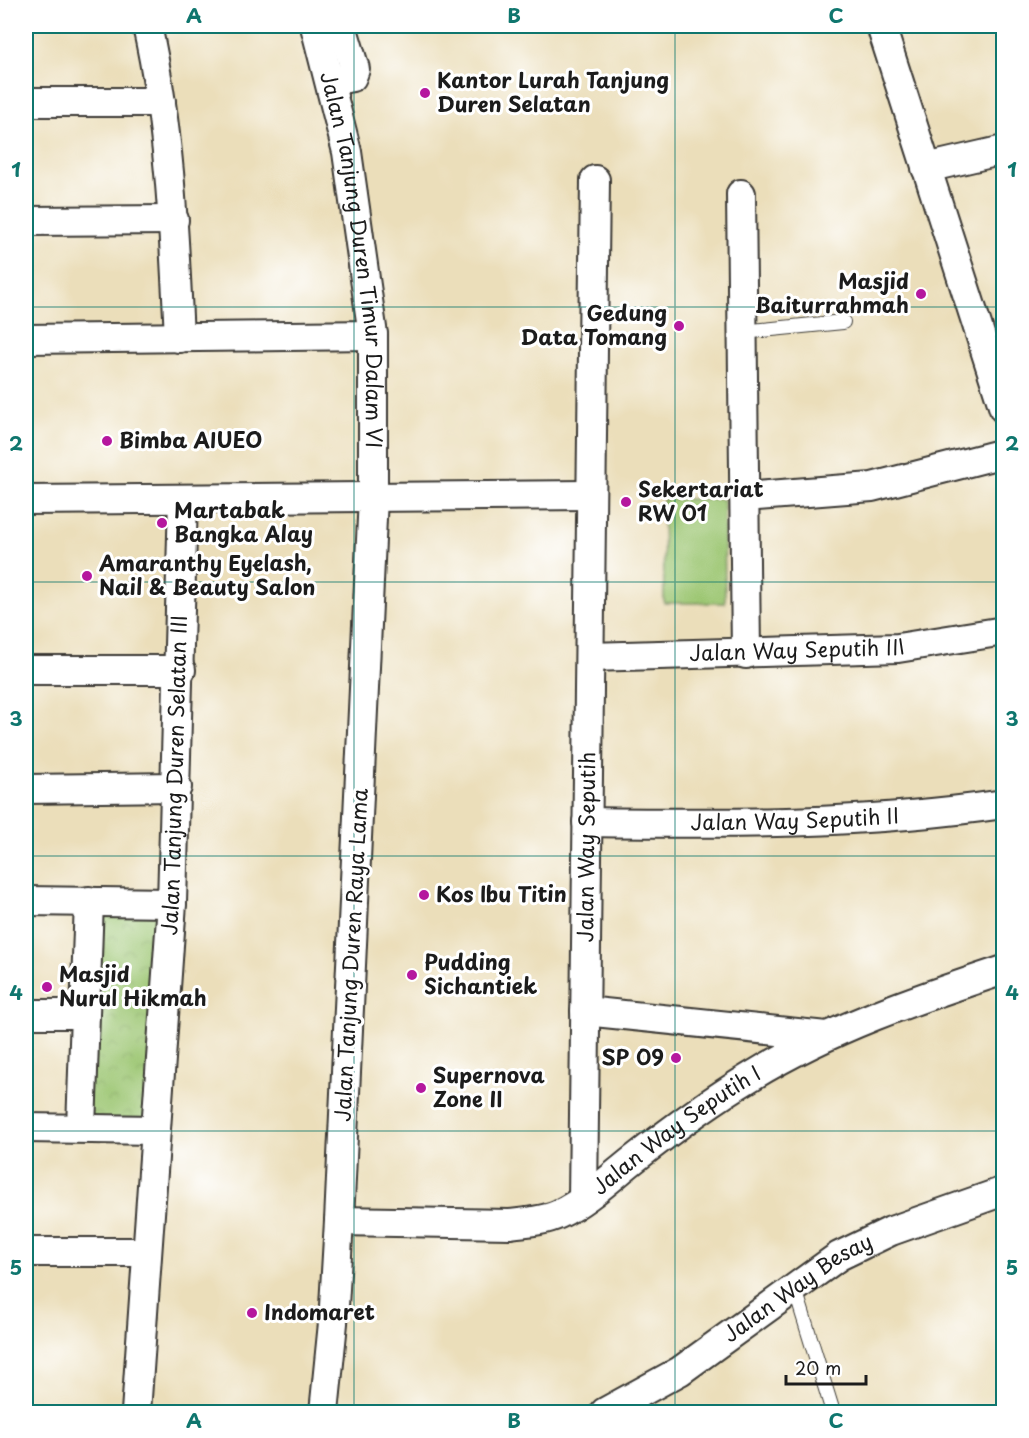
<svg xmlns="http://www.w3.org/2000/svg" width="1029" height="1438" font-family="'Playpen Sans',sans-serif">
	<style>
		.park { fill: url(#park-crowns); stroke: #5c7147; stroke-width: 1.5 }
		.garden { fill: #9cc672; stroke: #5c7147; stroke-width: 1.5 }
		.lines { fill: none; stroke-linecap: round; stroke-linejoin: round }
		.service-casing { stroke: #3b3934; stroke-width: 16 }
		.minor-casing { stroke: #3b3934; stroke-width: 32 }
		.service { stroke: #fff; stroke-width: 14 }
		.minor { stroke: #fff; stroke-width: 28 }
		.grid { fill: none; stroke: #0f766e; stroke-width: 1.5; stroke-opacity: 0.55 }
		.poi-dot { fill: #b5179e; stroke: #fff; stroke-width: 2 }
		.labels { text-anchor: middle; stroke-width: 6; stroke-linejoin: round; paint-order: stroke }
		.poi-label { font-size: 21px; font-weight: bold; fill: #1c1c1c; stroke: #fff; text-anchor: start }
		.street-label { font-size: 21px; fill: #1c1c1c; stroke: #fff }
		.neatline { fill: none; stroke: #0f766e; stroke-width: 2 }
		.grid-label { font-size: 20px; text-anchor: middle; font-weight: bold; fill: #0f766e }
	</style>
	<defs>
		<pattern id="park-crowns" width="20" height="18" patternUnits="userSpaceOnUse" patternTransform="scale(1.5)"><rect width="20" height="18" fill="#9cc672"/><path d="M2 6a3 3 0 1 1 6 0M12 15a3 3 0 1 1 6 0" fill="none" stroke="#86aa62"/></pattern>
	</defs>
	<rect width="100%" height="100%" fill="#fff"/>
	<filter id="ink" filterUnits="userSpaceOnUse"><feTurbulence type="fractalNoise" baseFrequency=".0167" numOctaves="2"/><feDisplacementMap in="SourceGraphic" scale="12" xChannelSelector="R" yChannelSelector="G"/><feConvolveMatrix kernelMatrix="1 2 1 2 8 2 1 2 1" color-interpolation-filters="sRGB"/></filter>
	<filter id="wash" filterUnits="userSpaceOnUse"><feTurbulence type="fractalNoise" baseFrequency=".008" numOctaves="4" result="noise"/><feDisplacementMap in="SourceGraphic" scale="24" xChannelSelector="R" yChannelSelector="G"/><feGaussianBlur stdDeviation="1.35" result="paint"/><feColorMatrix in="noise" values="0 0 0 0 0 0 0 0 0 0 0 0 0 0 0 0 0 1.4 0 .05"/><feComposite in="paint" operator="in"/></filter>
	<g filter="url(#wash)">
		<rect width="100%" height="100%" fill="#ebdeba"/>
		<path class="park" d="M92,904h87l-17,221h-77z"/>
		<path class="garden" d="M663,499h61l1,104h-61z"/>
	</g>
	<g filter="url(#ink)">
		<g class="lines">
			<g class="service-casing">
				<g id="service">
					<path d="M742,332l101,-10"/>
					<path d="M794,1286l39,126"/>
				</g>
			</g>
			<g class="minor-casing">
				<g id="minor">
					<path d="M147,26c23,102 27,207 32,312"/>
					<path id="s1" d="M315,26l32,126 26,183v162l-34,724 -6,102 -9,89"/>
					<path d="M881,26l123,383"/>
					<path d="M331,81l21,-4 3,-8 -13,-43"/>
					<path d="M26,102h135"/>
					<path d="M926,168l78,-18"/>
					<path d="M741,194l5,460"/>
					<path d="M26,221l148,-1"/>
					<path d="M26,339l347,-4"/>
					<path d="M744,497l128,-10 132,-34"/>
					<path d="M26,500l565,-5"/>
					<path id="s2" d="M590,657l308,-9 106,-17"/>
					<path d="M26,670h155"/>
					<path d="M26,789l151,-2"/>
					<path id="s3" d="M587,822c144,2 274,3 417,-18"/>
					<path d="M26,901l146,2"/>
					<path d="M585,1011l241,25"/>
					<path d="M26,1014h59"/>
					<path d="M26,1128l130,2"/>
					<path d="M81,1128l8,-227"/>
					<path id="s4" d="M583,1199l12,-1019"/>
					<path id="s5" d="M339,1221l171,3c17,-2 34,-3 49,-10 27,-13 50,-35 74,-54 38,-30 77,-59 119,-84 79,-48 164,-77 252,-106"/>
					<path d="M26,1252h121"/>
					<path id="s6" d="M136,1412l36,-509 11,-404"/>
					<path id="s7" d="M605,1412l75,-41 159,-115 52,-25 113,-40"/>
				</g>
			</g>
			<use href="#service" class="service"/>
			<use href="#minor" class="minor"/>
		</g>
	</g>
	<path class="grid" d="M354,26v1386M675,26v1386M26,307h978M26,582h978M26,856h978M26,1131h978"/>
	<g class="poi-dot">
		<circle cx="425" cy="93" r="6"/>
		<circle cx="921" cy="294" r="6"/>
		<circle cx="679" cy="326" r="6"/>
		<circle cx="107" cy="441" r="6"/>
		<circle cx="626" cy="502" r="6"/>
		<circle cx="162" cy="523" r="6"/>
		<circle cx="87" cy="576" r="6"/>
		<circle cx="424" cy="895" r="6"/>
		<circle cx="412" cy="975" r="6"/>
		<circle cx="47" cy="987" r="6"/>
		<circle cx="676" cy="1058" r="6"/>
		<circle cx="421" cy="1088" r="6"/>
		<circle cx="252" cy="1313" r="6"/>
	</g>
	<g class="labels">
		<g class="poi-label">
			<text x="437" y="88">Kantor Lurah Tanjung<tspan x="437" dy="24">Duren Selatan</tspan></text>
			<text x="909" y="289" text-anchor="end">Masjid<tspan x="909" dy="24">Baiturrahmah</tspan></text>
			<text x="667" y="321" text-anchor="end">Gedung<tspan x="667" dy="24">Data Tomang</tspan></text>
			<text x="119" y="448">Bimba AIUEO</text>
			<text x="638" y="497">Sekertariat<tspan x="638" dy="24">RW 01</tspan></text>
			<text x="174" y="518">Martabak<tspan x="174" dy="24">Bangka Alay</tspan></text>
			<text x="99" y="571">Amaranthy Eyelash,<tspan x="99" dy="24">Nail &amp; Beauty Salon</tspan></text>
			<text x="436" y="902">Kos Ibu Titin</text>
			<text x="424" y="970">Pudding<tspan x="424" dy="24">Sichantiek</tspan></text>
			<text x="59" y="982">Masjid<tspan x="59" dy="24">Nurul Hikmah</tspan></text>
			<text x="664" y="1065" text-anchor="end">SP 09</text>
			<text x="433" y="1083">Supernova<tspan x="433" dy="24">Zone II</tspan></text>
			<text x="264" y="1320">Indomaret</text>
		</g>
		<g class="street-label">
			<text dy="7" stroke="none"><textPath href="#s1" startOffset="238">Jalan Tanjung Duren Timur Dalam VI</textPath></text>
			<text dy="7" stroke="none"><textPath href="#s2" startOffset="207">Jalan Way Seputih III</textPath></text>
			<text dy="7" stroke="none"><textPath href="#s6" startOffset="638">Jalan Tanjung Duren Selatan III</textPath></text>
			<text dy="7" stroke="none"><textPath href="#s3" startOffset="208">Jalan Way Seputih II</textPath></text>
			<text dy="7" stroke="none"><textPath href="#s4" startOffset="352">Jalan Way Seputih</textPath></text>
			<text transform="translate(352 955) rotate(-87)" y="7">Jalan Tanjung Duren Raya Lama</text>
			<text dy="7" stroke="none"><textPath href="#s5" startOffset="366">Jalan Way Seputih I</textPath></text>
			<text dy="7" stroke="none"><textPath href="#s7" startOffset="230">Jalan Way Besay</textPath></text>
		</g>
	</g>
	<rect width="1029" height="1438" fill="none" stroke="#fff" stroke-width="66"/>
	<path d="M786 1375v9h80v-9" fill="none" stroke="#1c1c1c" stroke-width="3"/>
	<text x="795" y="1375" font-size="18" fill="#1c1c1c" stroke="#ffffff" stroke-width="4.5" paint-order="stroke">20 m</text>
	<rect x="33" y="33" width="963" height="1372" class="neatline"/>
	<g class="grid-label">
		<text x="194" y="23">A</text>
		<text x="514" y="23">B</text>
		<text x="836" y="23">C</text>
		<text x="16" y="177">1</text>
		<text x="1012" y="177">1</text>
		<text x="16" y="451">2</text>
		<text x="1012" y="451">2</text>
		<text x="16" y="726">3</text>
		<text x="1012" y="726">3</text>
		<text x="16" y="1000">4</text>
		<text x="1012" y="1000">4</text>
		<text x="16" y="1275">5</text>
		<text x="1012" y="1275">5</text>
		<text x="194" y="1428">A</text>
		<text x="514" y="1428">B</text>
		<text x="836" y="1428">C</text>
	</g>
</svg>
